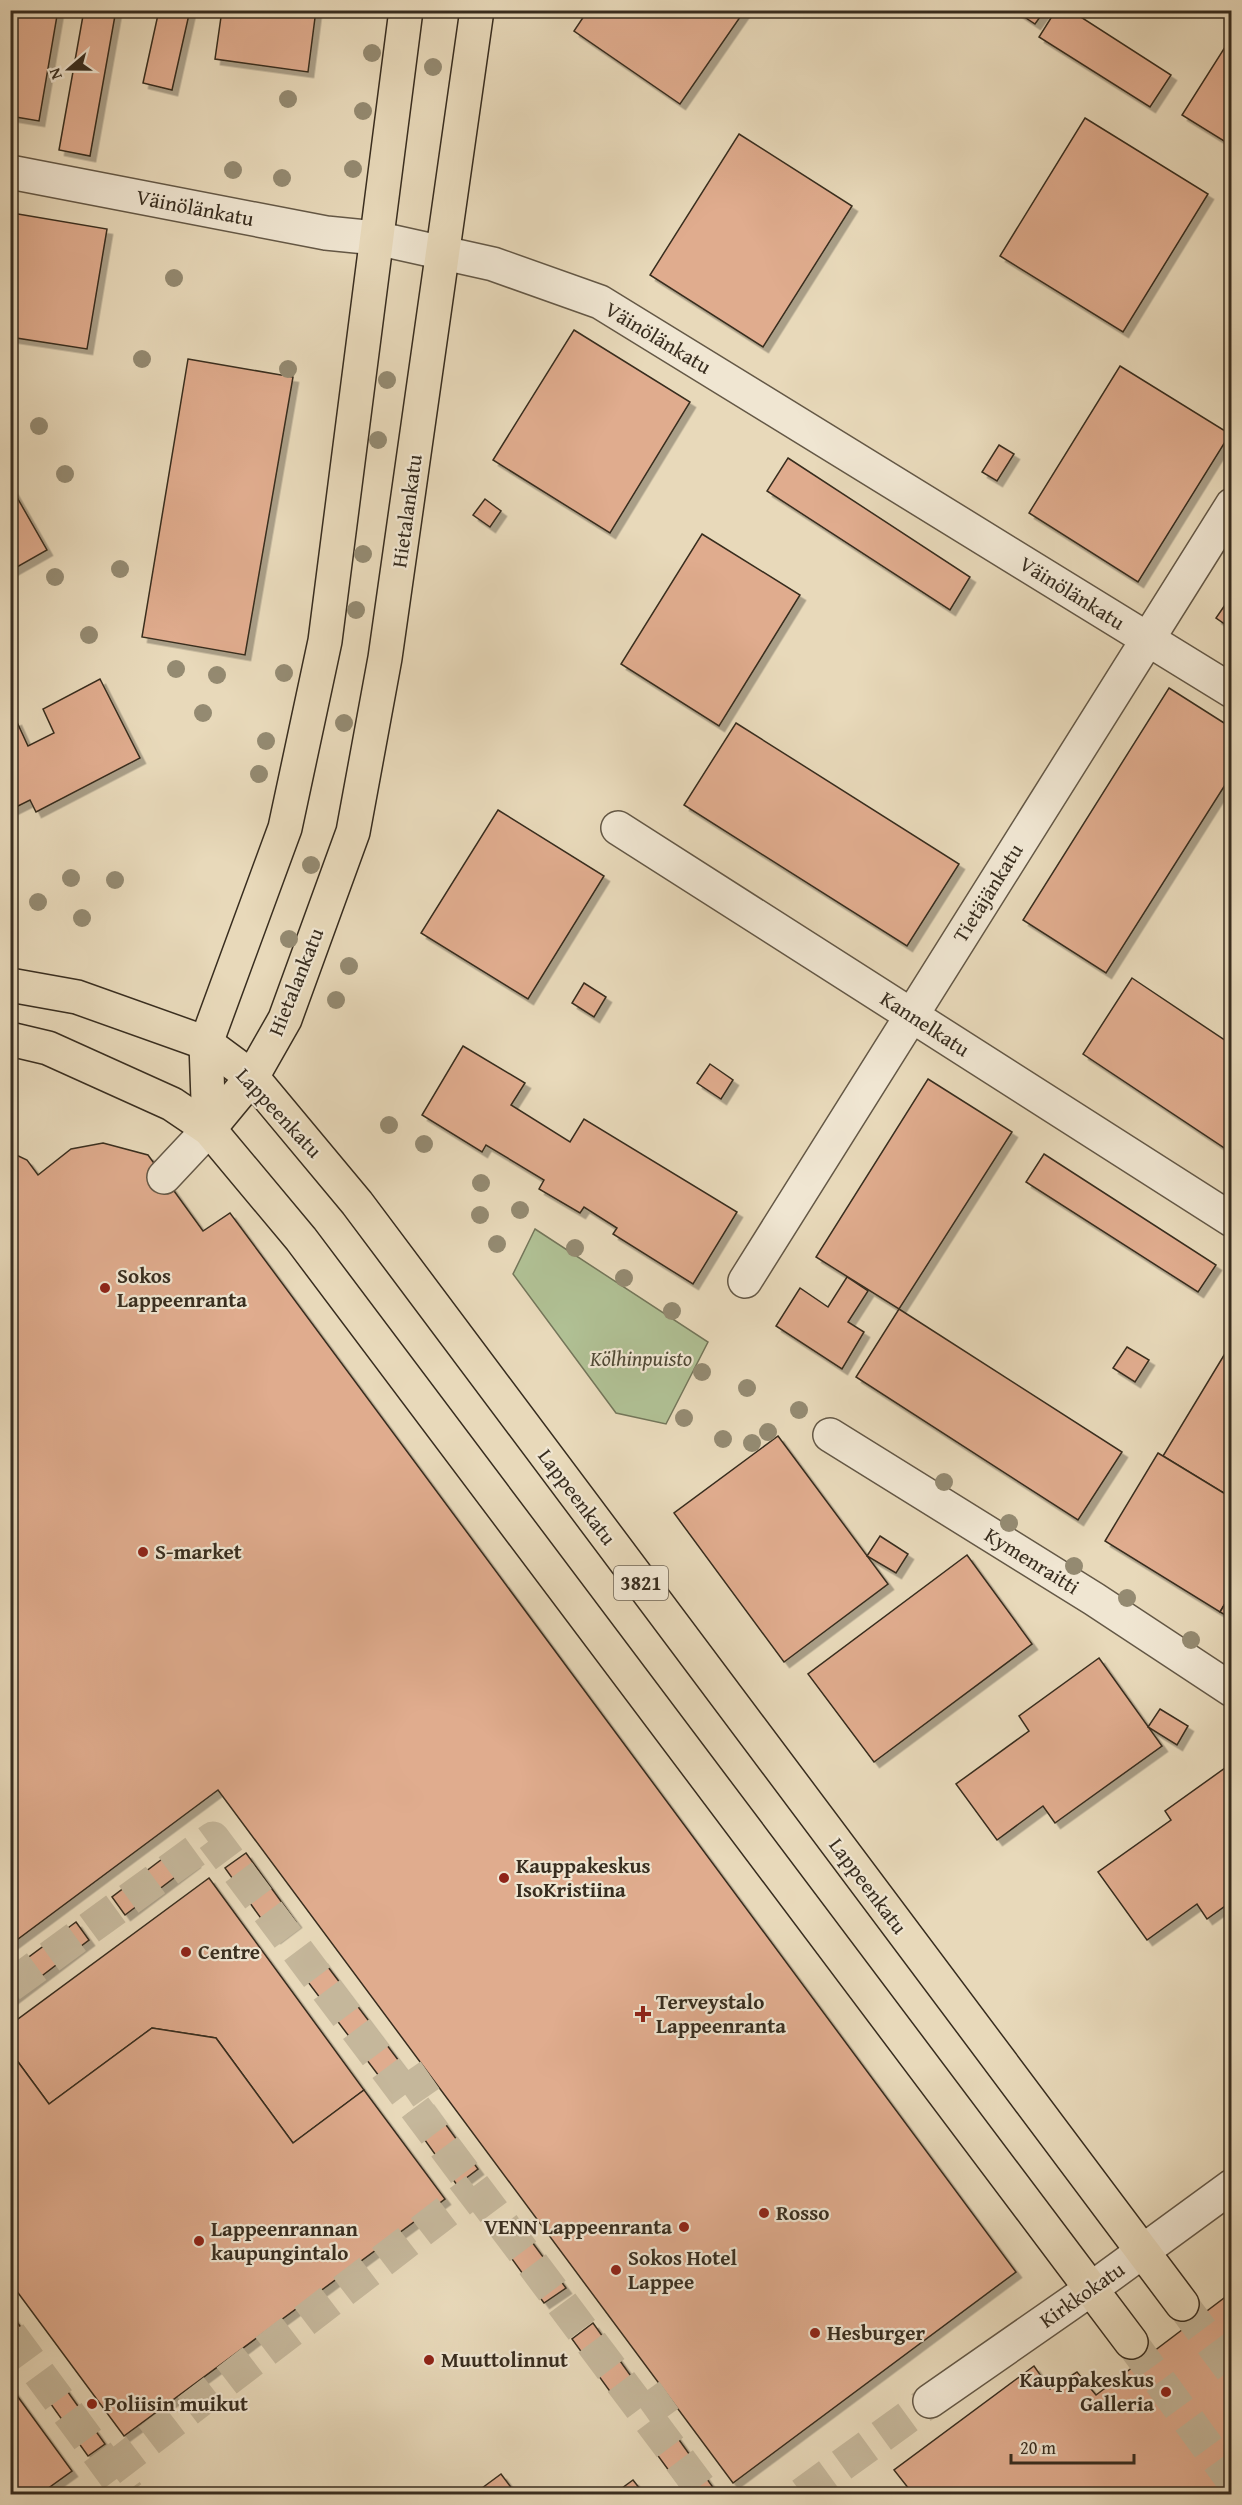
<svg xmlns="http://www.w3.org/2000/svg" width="1242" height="2505" font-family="'Gentium Book Plus',serif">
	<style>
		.green { fill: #b0c094; stroke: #74765a; stroke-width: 1.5 }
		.building { fill: #e0ac8e; stroke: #382d1f; stroke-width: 1.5; filter: url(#shadow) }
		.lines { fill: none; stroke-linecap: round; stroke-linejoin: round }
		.minor-tunnel { stroke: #c5b79b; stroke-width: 33; stroke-dasharray: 33 16; stroke-linecap: butt }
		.major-tunnel { stroke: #c5b79b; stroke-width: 33; stroke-dasharray: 33 16; stroke-linecap: butt }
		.minor-casing { stroke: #645846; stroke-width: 36 }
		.major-casing { stroke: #382d1f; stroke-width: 36 }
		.minor { stroke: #f0e6d2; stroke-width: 33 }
		.major { stroke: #e8d9ba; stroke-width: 33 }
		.tree { fill: #948a71 }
		.poi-dot { fill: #8f2418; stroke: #f0e6d2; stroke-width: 2 }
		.labels { text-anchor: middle; stroke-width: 4.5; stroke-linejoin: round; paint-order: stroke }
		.shield { fill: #f0e6d2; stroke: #6f6455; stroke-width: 1.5 }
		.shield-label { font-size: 20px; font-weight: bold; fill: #382d1f }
		.street-label { font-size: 21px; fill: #382d1f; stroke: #f0e6d2 }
		.poi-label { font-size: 21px; font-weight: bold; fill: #382d1f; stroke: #f0e6d2; text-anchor: start }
		.park-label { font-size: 21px; font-style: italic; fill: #504a36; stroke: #f0e6d2 }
	</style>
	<defs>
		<filter id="shadow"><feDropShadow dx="5.5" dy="5.5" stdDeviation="0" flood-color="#0004"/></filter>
	</defs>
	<rect width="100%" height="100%" fill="#e8d9ba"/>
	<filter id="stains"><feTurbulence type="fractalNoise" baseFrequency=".00333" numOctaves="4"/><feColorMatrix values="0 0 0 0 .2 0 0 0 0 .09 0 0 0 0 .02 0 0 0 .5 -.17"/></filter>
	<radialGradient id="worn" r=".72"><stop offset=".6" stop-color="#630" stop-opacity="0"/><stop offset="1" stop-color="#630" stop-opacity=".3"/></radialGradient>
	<path class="green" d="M535,1229l173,113 -42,82 -50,-11 -103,-139z"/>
	<g class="building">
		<path d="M10,10h48l-19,111 -29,-5z"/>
		<path d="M84,10h32l-26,146 -31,-6z"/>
		<path d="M159,10h31l-18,80 -29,-7z"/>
		<path d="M222,10h94l-8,62 -93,-13z"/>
		<path d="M588,10h157l-65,94 -106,-73z"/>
		<path d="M1014,10h31l-10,14z"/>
		<path d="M1056,10h14l101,65 -21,32 -111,-70z"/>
		<path d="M1232,36v110l-50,-31z"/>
		<path d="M1085,118l123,76 -85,138 -123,-76z"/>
		<path d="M739,134l113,72 -89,141 -113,-72z"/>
		<path d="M12,213l95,16 -20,120 -77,-12z"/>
		<path d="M574,330l116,72 -80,131 -117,-73z"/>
		<path d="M188,359l105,18 -48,278 -103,-18z"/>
		<path d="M1120,366l110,68 -92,148 -109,-69z"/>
		<path d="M999,445l15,9 -17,27 -15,-9z"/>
		<path d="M788,458l182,119 -20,33 -183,-119z"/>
		<path d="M10,485l37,65 -37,21z"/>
		<path d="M485,499l16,12 -11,16 -17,-12z"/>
		<path d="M702,534l98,61 -81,131 -98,-62z"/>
		<path d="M1227,602l5,3v24l-16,-11z"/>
		<path d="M100,679l40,79 -104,54 -6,-12 -20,10v-87l6,-3 12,26 26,-13 -11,-24z"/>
		<path d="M1169,688l63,40v46l-126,199 -83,-53z"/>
		<path d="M736,723l223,141 -52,82 -223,-141z"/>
		<path d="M498,810l106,66 -76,123 -107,-66z"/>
		<path d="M1132,978l100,67v108l-149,-99z"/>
		<path d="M584,983l22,14 -12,20 -22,-14z"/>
		<path d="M463,1046l62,37 -14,22 59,37 14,-23 153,93 -44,72 -80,-50 4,-6 -33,-21 -4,6 -41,-24 5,-9 -58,-35 -4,7 -60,-37z"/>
		<path d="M710,1064l23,16 -12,19 -24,-16z"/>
		<path d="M928,1079l84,53 -113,177 -83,-52z"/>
		<path d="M103,1143l45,12 55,76 27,-18 786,1059 -283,211 -515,-693 -208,155v-793l17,8 11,15 33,-26z"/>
		<path d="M1044,1154l172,111 -18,27 -172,-110z"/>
		<path d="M847,1277l21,14 -20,31 16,10 -22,37 -66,-43 24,-38 28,19z"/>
		<path d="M899,1309l223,143 -44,68 -222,-143z"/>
		<path d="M1232,1342v156l-69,-42z"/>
		<path d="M1127,1347l22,13 -14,22 -22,-14z"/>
		<path d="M778,1436l110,148 -104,78 -110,-149z"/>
		<path d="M1158,1453l74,45 -3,13 3,1v80l-12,20 -115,-71z"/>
		<path d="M880,1536l28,18 -12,19 -29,-17z"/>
		<path d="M967,1555l65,89 -158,118 -66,-88z"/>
		<path d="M1232,1592v27l-12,-7z"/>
		<path d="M1099,1658l63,88 -107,77 -12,-17 -46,34 -41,-56 73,-53 -10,-15z"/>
		<path d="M1160,1709l28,17 -11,19 -29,-18z"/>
		<path d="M1232,1763v138l-25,18 -10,-15 -50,36 -49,-68 73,-52 -6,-9z"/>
		<path d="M182,1844l13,18 -70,53 -13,-18z"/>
		<path d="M246,1853l50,69 -21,16 -50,-70z"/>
		<path d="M209,1878l155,212 -71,53 -77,-105 -64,-10 -103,76 -39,-53v-26z"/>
		<path d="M76,1922l13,18 -79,60v-29z"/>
		<path d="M322,1959l83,110 -20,15 -83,-110z"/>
		<path d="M152,2028l64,10 77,105 71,-53 81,109 -321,237 -114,-154v-231l39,53z"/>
		<path d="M428,2100l50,69 -21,16 -50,-70z"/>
		<path d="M515,2219l51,69 -22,15 -50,-69z"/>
		<path d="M1232,2292v202h-319l-19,-24 140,-104 16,23 27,-17 19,23z"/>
		<path d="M10,2313l22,29 -18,13 -4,-5z"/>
		<path d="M593,2323l50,70 -21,15 -50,-69z"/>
		<path d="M55,2374l50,70 -17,12 -50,-70z"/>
		<path d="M10,2386l62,85 -32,23h-30z"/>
		<path d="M667,2423l50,70 -3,1h-28l-41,-56z"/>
		<path d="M501,2474l12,16 -6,4h-26l-3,-3z"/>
		<path d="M633,2480l11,14h-30z"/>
	</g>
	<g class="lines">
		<g class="minor-tunnel">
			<path d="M10,1986l203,-148 492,656"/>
			<path d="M404,2093l26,-18"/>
			<path d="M10,2334l118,160"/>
			<path d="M644,2413l25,-18"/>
			<path d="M110,2470l366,-281"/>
			<path d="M802,2494l128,-93"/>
		</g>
		<g class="major-tunnel">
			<path d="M1182,2304l50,67"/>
			<path d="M1131,2342l101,138"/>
		</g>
		<g class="minor-casing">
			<g id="minor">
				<path d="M10,172l316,61 50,5 117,26 107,38 632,389"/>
				<path d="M618,828l614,392"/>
				<path d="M164,1177l45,-48"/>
				<path d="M745,1281l487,-776"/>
				<path d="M830,1435l264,164 138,91"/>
				<path d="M930,2401l161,-112 141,-103"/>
			</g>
		</g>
		<g class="major-casing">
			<g id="major">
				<path d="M10,985l67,12 129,46 46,34 105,126 825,1101"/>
				<path d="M10,1039l38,9 124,56 37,25 92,110 830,1103"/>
				<path d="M209,1129l43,-52 33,-58 68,-187 32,-174 92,-648"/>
				<path d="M209,1129l-3,-86 79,-215 40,-187 81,-631"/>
			</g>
		</g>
		<use href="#minor" class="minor"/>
		<use href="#major" class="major"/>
	</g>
	<g class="tree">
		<circle cx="372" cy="53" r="9"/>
		<circle cx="433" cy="67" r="9"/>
		<circle cx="288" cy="99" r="9"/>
		<circle cx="363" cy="111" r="9"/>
		<circle cx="353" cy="169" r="9"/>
		<circle cx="233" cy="170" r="9"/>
		<circle cx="282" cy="178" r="9"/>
		<circle cx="174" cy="278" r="9"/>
		<circle cx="142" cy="359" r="9"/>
		<circle cx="288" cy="369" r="9"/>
		<circle cx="387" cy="380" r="9"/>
		<circle cx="39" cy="426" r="9"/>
		<circle cx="378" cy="440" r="9"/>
		<circle cx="65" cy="474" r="9"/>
		<circle cx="363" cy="554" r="9"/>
		<circle cx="120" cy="569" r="9"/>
		<circle cx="55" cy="577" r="9"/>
		<circle cx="356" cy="610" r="9"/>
		<circle cx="89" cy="635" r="9"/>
		<circle cx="176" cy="669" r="9"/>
		<circle cx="284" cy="673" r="9"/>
		<circle cx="217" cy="675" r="9"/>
		<circle cx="203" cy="713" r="9"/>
		<circle cx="344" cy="723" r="9"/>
		<circle cx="266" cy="741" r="9"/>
		<circle cx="259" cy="774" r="9"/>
		<circle cx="311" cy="865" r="9"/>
		<circle cx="71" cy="878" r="9"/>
		<circle cx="115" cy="880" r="9"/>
		<circle cx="38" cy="902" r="9"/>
		<circle cx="82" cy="918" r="9"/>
		<circle cx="289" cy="939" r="9"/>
		<circle cx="349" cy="966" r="9"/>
		<circle cx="336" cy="1000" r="9"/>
		<circle cx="389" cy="1125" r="9"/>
		<circle cx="424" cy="1144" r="9"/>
		<circle cx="481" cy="1183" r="9"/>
		<circle cx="520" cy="1210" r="9"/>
		<circle cx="480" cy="1215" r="9"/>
		<circle cx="497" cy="1244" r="9"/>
		<circle cx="575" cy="1248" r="9"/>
		<circle cx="624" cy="1278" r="9"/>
		<circle cx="672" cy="1311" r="9"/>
		<circle cx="702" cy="1372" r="9"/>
		<circle cx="747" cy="1388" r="9"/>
		<circle cx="799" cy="1410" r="9"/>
		<circle cx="684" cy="1418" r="9"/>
		<circle cx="768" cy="1432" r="9"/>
		<circle cx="723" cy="1439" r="9"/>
		<circle cx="752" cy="1443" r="9"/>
		<circle cx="944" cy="1482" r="9"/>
		<circle cx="1009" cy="1523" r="9"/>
		<circle cx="1074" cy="1566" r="9"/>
		<circle cx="1127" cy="1598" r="9"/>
		<circle cx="1191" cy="1640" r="9"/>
	</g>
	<g class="poi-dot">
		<circle cx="105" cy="1288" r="6"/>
		<circle cx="143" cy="1552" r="6"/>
		<circle cx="504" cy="1878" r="6"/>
		<circle cx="186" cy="1952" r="6"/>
		<path d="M640 2005h6v6h6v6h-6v6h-6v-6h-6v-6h6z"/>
		<circle cx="764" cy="2213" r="6"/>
		<circle cx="684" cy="2227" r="6"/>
		<circle cx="199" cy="2241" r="6"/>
		<circle cx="616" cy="2270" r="6"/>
		<circle cx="815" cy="2333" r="6"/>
		<circle cx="429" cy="2360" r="6"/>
		<circle cx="1166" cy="2392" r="6"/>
		<circle cx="92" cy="2404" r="6"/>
	</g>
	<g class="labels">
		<rect class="shield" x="614" y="1566" width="54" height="34" rx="4.5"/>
		<g class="shield-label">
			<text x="641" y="1590">3821</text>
		</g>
		<g class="street-label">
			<text transform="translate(195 208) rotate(11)" y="7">Väinölänkatu</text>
			<text transform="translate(658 338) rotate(31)" y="7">Väinölänkatu</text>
			<text transform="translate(407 511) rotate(-82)" y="7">Hietalankatu</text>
			<text transform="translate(1072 593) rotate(32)" y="7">Väinölänkatu</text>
			<text transform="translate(988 893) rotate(-58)" y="7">Tietäjänkatu</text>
			<text transform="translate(296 982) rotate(-68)" y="7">Hietalankatu</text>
			<text transform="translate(925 1024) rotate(33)" y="7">Kannelkatu</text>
			<text transform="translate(279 1113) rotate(47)" y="7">Lappeenkatu</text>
			<text transform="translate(577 1497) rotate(53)" y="7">Lappeenkatu</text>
			<text transform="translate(1032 1561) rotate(32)" y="7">Kymenraitti</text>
			<text transform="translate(868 1886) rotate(53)" y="7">Lappeenkatu</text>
			<text transform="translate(1082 2295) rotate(-35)" y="7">Kirkkokatu</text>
		</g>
		<g class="poi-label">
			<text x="117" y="1283">Sokos<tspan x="117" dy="24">Lappeenranta</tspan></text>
			<text x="155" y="1559">S-market</text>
			<text x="516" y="1873">Kauppakeskus<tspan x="516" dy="24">IsoKristiina</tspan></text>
			<text x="198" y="1959">Centre</text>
			<text x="656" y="2009">Terveystalo<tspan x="656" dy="24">Lappeenranta</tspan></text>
			<text x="776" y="2220">Rosso</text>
			<text x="672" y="2234" text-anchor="end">VENN Lappeenranta</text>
			<text x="211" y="2236">Lappeenrannan<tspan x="211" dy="24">kaupungintalo</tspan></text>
			<text x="628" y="2265">Sokos Hotel<tspan x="628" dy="24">Lappee</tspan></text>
			<text x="827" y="2340">Hesburger</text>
			<text x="441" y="2367">Muuttolinnut</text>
			<text x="1154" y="2387" text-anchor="end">Kauppakeskus<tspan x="1154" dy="24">Galleria</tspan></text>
			<text x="104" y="2411">Poliisin muikut</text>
		</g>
		<g class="park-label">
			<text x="641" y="1366">Kölhinpuisto</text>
		</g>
	</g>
	<rect width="1242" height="2505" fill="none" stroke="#e8d9ba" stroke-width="36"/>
	<rect x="12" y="12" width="1218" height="2481" fill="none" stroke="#382d1f" stroke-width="3"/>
	<rect x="18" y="18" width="1206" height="2469" fill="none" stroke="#382d1f" stroke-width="1.5"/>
	<g transform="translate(69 69) rotate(250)" stroke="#f0e6d2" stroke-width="4.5" paint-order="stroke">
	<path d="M0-4.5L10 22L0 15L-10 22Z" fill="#382d1f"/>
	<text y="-9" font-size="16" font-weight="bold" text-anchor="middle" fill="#382d1f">N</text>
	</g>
	<path d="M1011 2454v9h123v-9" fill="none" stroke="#382d1f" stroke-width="3"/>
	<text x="1020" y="2454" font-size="18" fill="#382d1f" stroke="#f0e6d2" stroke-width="4.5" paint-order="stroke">20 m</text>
	<rect width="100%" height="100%" filter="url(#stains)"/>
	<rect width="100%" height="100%" fill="url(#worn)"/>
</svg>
